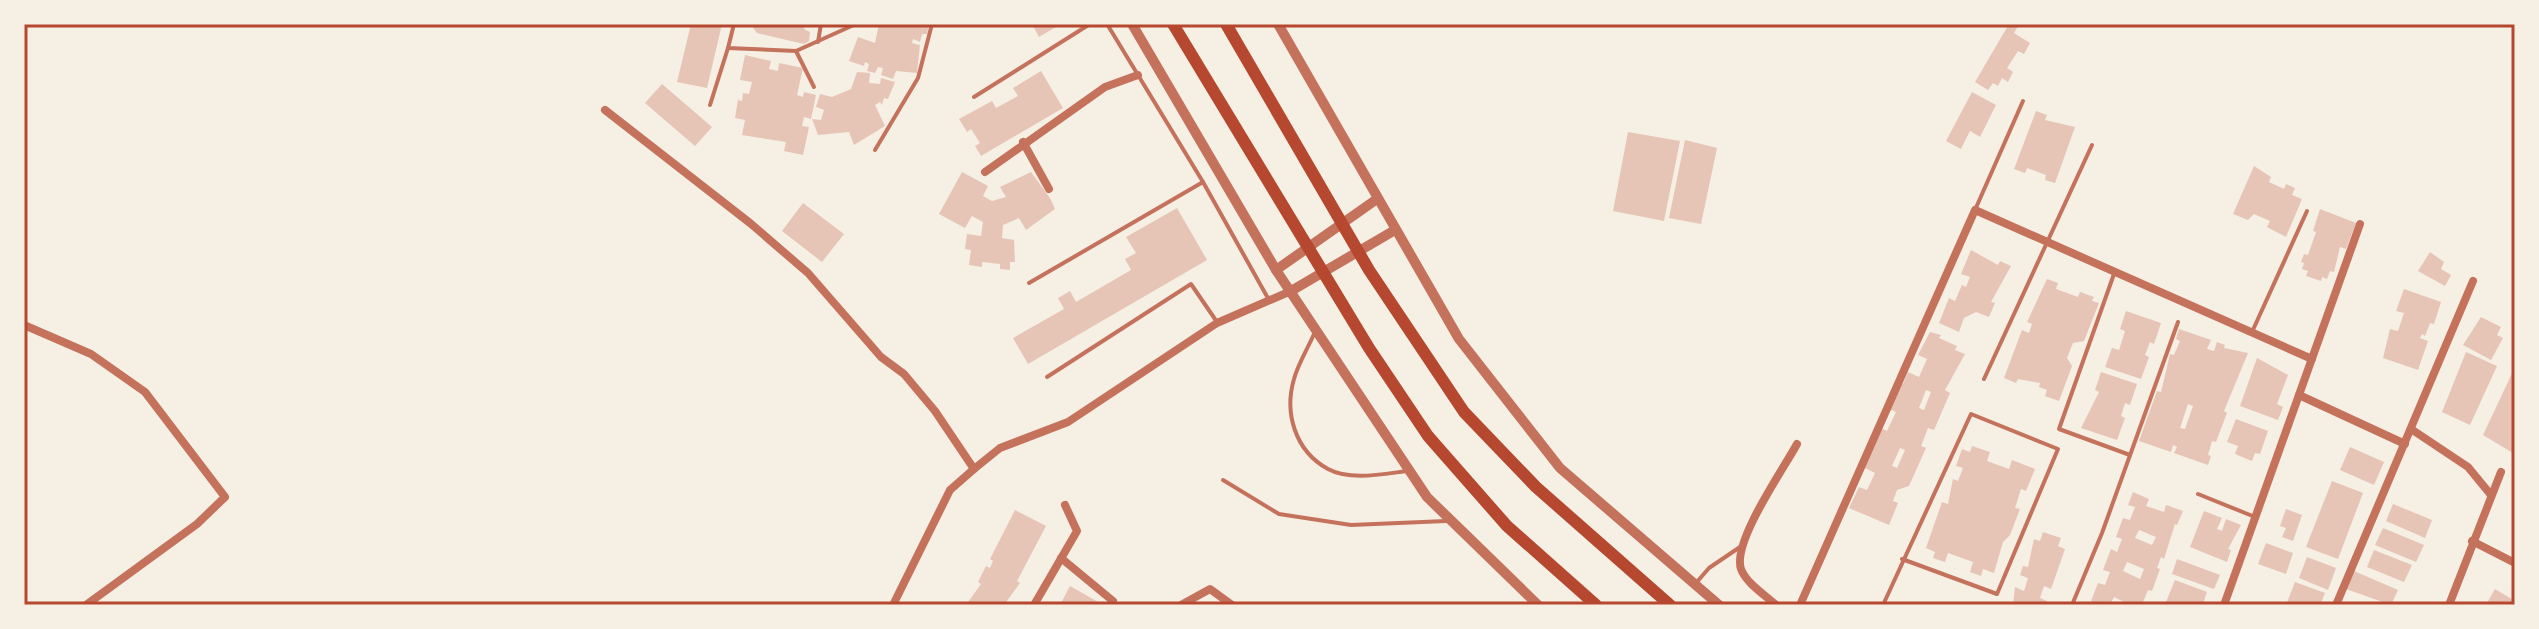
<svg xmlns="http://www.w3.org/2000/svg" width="2539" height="629" font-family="Raleway,sans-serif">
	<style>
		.building { fill: #e6c5b7; fill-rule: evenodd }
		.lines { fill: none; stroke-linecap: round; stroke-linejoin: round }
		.service { stroke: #c5725c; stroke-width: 4 }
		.minor { stroke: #c5725c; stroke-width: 8 }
		.tertiary { stroke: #c5725c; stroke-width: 10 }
		.trunk { stroke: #b5482f; stroke-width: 12 }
		.neatline { fill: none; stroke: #b5482f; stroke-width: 3 }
	</style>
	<rect width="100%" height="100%" fill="#f6efe4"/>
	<g class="building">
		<path d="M691,24h31l-15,64 -30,-6z"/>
		<path d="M750,24h55l-1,5 6,3 -1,9 -5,3 -47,-11z"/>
		<path d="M879,24h50l-2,10h-5l-2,8 -7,-3 -1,4 8,2 -3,28 -21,-2 -3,8 -12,-4 2,-7 -5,-1 -3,6 -8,-2 2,-7 -4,-2 -1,4 -15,-5 9,-24 17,6z"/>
		<path d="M1032,24h29l-22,13z"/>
		<path d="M2009,24l9,2 -4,7 16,10 -6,11 -6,-3 -11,17 6,4 -5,10 -6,-4 -4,8 -5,-3 -5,7 -13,-8z"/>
		<path d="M745,55l26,6 -2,8 9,2 1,-8 24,5 -6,27 6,2 1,-5 12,3 -5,24 -7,-2 -2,9 7,1 -6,28 -19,-4 2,-9 -44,-7 3,-15 -10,-2 3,-18 4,1 1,-8 6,1 3,-12 -12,-2z"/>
		<path d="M1041,71l22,37 -82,48 -6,-10 5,-3 -9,-14 -4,3 -8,-13 33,-18 4,7 22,-12 -5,-8z"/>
		<path d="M857,72l13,1 -1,10 11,1 1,-6 14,4 -7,17 -4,-1 -2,7 -2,-3 -5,3 10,21 -31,19 -5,-13 -31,3 -6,-16 9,1 3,-10 -8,-3 4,-13 12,3 19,-8z"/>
		<path d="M662,84l50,43 -17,19 -50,-43z"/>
		<path d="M1972,92l24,13 -16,32 -10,-6 -9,18 -15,-8z"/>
		<path d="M2036,111l11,4 -2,5 30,7 -20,56 -10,-3 1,-5 -19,-7 -2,5 -11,-4z"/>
		<path d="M1628,132l52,9 -16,80 -51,-10z"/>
		<path d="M1685,140l32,8 -16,76 -32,-6z"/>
		<path d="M2254,166l17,11 -2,5 15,7 2,-5 9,4 -3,7 10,4 -16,38 -19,-10 3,-6 -16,-7 -6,6 -15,-6z"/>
		<path d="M962,172l26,14 -5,10 9,5 14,-4 -6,-10 31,-15 19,26 5,11 -29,21 -7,-12 -16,7 -1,13 12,2 1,22h-5v8l-10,-1v-5l-18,-2v5l-13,-2 2,-15 -6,-1 2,-15 14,2 2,-14 -11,-6 -7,12 -26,-14z"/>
		<path d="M803,203l41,31 -22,28 -40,-31z"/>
		<path d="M1177,208l30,52 -179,104 -15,-26 51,-29 -6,-11 12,-7 6,11 55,-32 -6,-11 11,-6 -10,-16z"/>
		<path d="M2320,209l36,14 -10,26 -6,-2 -6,25 -4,-1 -3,8 -5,-2 -1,4 -15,-5 2,-5 -6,-2 2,-6 -3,-1 3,-8 4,1 8,-23 -3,-1z"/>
		<path d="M1971,250l27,15 2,-4 11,5 -20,36 4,1 -6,14 -13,-5 -12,6 -5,14 -20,-9 10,-25 6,3 7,-16 4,2 4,-10 -9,-3z"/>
		<path d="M2430,252l14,10 -3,7 10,6 -6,11 -27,-15z"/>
		<path d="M2047,279l11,4 -2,6 22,8 2,-5 14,5 -2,4 7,2 -15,38 -11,2 -6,15 5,8 -13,35 -14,-5 2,-6 -8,-3 1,-4 -22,-4 -2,4 -12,-5 18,-48 7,3 3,-9 -5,-2z"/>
		<path d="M2404,289l37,13 -7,22 -4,-1 -5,13 -3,-2 -2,4 8,3 -10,29 -35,-12 7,-29 8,2 6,-18 -8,-2z"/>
		<path d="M2126,311l35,12 -7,21 -4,-2 -5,13 4,2 -8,22 -36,-12 7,-19 7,2 6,-19 -5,-2z"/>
		<path d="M2481,317l20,10 -4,8 6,3 -12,22 -28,-15z"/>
		<path d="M2179,329l32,11 -4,9 7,2 3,-9 8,3 -1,3 24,5 -24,58 3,2 -11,29 -4,-1 -4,14 3,1 -3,9 -34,-12 3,-6 -4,-2 -2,7 -32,-11 18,-50 4,1 9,-38 4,1 6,-14 -4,-2zM2188,404l5,2 -8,23 -5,-1z"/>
		<path d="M1930,332l11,3 -2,3 18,8 -2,4 10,4 -20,36 5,3 -16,37 -6,-2 -7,18 5,2 -17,38 -12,4 -4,11 5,2 -9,22 -40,-17 10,-21 8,3 8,-17 -12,-6 15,-34 5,-4 4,2 9,-19 -7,-3 11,-26 3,1 5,-12 11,5 8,-18 -9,-4zM1926,390l5,2 -7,18 -5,-2zM1900,448l5,2 -8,18 -5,-2z"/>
		<path d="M2466,352l31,14 -27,59 -28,-13z"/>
		<path d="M2257,358l31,17 -11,29 6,3 -5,13 -38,-14z"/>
		<path d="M2515,367v82l-2,4 -30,-18z"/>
		<path d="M2101,372l36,12 -7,21 -5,-2 -4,13 4,2 -8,22 -36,-12 18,-36 -4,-2z"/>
		<path d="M2236,419l32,12 -8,23 -5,-1 -3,8 -17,-7 3,-8 -11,-4z"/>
		<path d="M1972,446l18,6 -3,9 22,8 3,-9 23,9 -9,22 -5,-2 -6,19 5,1 -10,26 -7,7 -9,31 -11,-4 -2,7 -11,-4 3,-10 -25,-9 -3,9 -12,-4 2,-6 -9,-4 16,-46 6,2 5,-25 5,2 5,-13 -7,-2 6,-17 8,3z"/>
		<path d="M2350,447l34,15 -10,23 -34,-15z"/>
		<path d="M2332,481l31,12 -25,66 -32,-12z"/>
		<path d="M2133,492l16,7 -3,7 18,6 2,-7 17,6 -6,14 -2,-1 -11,35 -3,-2 -4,11 3,1 -8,22 -4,-1 -5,12 7,3h-20l-16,-8 -4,8h-14l-5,-4 7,-18 7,2 5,-13 -7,-2 8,-21 6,3 5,-13 -6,-2 7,-19 7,2 5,-13 -7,-2zM2139,530l17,7 -4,8 -17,-7zM2127,562l17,7 -4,10 -17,-8z"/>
		<path d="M2393,504l39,16 -7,18 -39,-17z"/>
		<path d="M2286,509l16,6 -9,26 -11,-4 4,-9 -6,-2z"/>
		<path d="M1015,510l31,16 -29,55 3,2 -16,22h-38l15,-21 -3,-2 8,-16 4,2 3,-7 -3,-2z"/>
		<path d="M2204,511l18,7 -5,11 5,2 4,-12 15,6 -13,24 3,1 -4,12 -37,-15z"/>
		<path d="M2383,528l41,17 -8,17 -41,-17z"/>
		<path d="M2043,532l18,6 -3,8 7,3 -14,40 -7,-3 -4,12 7,3 -1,4h-33l2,-18 9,4 4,-13 -8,-3 3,-9 5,1 6,-28 6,2z"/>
		<path d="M2266,543l27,10 -7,21 -28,-10z"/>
		<path d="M2374,550l38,15 -8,17 -37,-15z"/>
		<path d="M2307,557l29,11 -8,22 -29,-12z"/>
		<path d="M2177,559l43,16 -6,14 -42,-15z"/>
		<path d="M2354,571l44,19 -7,15 -45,-16z"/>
		<path d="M2175,580l32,12 -4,12 -37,-2z"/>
		<path d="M2295,582l30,11 -5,12h-34z"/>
		<path d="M1070,586l30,17 -1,2h-39z"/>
		<path d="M2495,589l20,12v4l-28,-2z"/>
	</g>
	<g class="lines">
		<g class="service">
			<path d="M734,24l-6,24 68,3 60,-27"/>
			<path d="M1107,24l96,158 66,118"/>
			<path d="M818,42l3,-18"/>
			<path d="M796,51l18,36"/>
			<path d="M974,97l116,-73"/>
			<path d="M710,105l18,-57"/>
			<path d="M875,150l43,-72 14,-54"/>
			<path d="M1975,210l48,-109"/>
			<path d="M2114,274l-55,155 71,26"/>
			<path d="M1029,283l174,-101"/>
			<path d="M2252,332l55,-121"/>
			<path d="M1314,334c-6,14 -16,30 -20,45 -10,34 1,72 34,90 22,12 55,5 79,2"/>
			<path d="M1047,377l144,-93 26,38"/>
			<path d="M1984,379l108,-234"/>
			<path d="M1223,480l56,34 72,11 95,-4"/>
			<path d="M2198,494l57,23"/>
			<path d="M1696,583l13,-15 31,-21"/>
			<path d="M1883,605l88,-191 87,35 -61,145 -95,-35"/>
			<path d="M2072,605l30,-72 76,-211"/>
		</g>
		<g class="minor">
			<path d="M605,110l145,113 58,50 73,84 23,17 31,37 39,58"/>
			<path d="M1023,142l26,47"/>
			<path d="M985,172l120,-85 33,-12"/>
			<path d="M24,325l67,29 54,38 80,105 -28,27 -111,81"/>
			<path d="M2299,395l106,49"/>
			<path d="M2411,429l57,38 23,28"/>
			<path d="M2472,541l43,22"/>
			<path d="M1061,558l52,43"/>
			<path d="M893,605l57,-115 24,-21 26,-21 68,-26 149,-99 74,-32"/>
			<path d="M1034,605l43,-74 -12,-26"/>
			<path d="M1181,605l29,-16 22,16"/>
			<path d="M1776,605c-11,-10 -30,-22 -35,-36 -9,-27 42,-99 56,-125"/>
			<path d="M1800,605l175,-395 337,149"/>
			<path d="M2224,605l136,-381"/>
			<path d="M2336,605l137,-324"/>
			<path d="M2449,605l52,-133"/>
		</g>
		<g class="tertiary">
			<path d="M1132,24l144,246 151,227 111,108"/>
			<path d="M1278,24l181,315 101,129 159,137"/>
			<path d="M1276,270l101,-71"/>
			<path d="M1291,291l104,-61"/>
		</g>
		<g class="trunk">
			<path d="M1173,24l196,324 59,88 79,90 89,79"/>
			<path d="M1226,24l143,246 95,142 72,75 134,118"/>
		</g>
	</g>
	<rect width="2539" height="629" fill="none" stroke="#f6efe4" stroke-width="52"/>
	<rect x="26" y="26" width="2487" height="577" class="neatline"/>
</svg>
